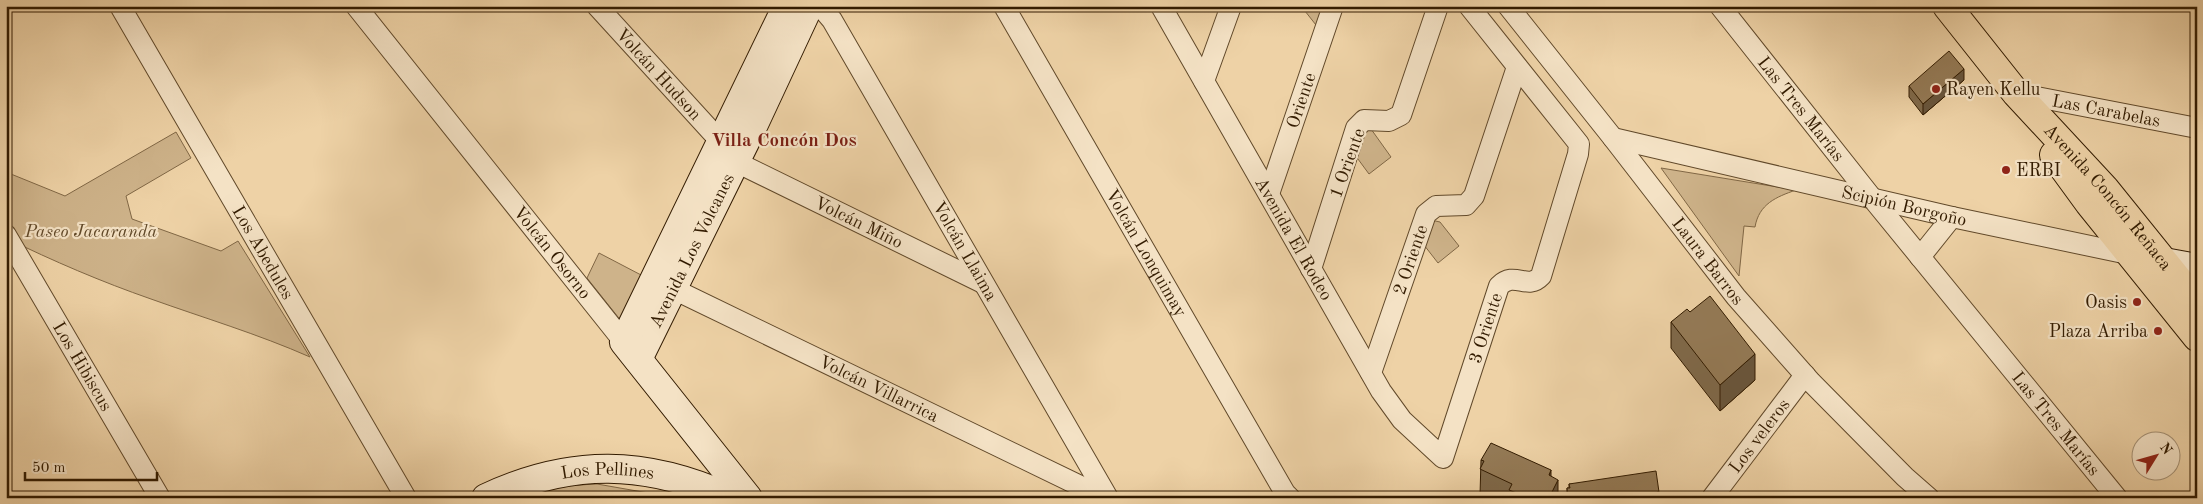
<svg xmlns="http://www.w3.org/2000/svg" width="2203" height="504" font-family="'Old Standard TT',serif">
	<style>
		.green { fill: #ceb38a; stroke: #806745 }
		.lines { fill: none; stroke-linecap: round; stroke-linejoin: round }
		.street-casing { stroke: #61492a; stroke-width: 22 }
		.secondary-casing { stroke: #321b00; stroke-width: 30 }
		.primary-casing { stroke: #321b00; stroke-width: 30 }
		.street { stroke: #f4e2c5; stroke-width: 20 }
		.secondary { stroke: #f4e2c5; stroke-width: 28 }
		.primary { stroke: #eed2a6; stroke-width: 28 }
		.wall { fill: #7f694a; stroke: #321b00 }
		.shaded-wall { fill: #68553c; stroke: #321b00 }
		.building { fill: #947a56; stroke: #321b00 }
		.poi-dot { fill: #8f2418; stroke: #f4e2c5; stroke-width: 2 }
		.labels { text-anchor: middle; stroke-width: 4.5; stroke-linejoin: round; paint-order: stroke }
		.street-label { font-size: 18px; fill: #321b00; stroke: #f4e2c5 }
		.poi-label { font-size: 18px; fill: #321b00; stroke: #f4e2c5; text-anchor: start }
		.park-label { font-size: 18px; font-style: italic; fill: #614929; stroke: #f4e2c5 }
		.neighbourhood-label { font-size: 19px; font-weight: bold; fill: #7a1f14; stroke: #f4e2c5 }
	</style>
	<rect width="100%" height="100%" fill="#eed2a6"/>
	<filter id="stains"><feTurbulence type="fractalNoise" baseFrequency=".004" numOctaves="4"/><feColorMatrix values="0 0 0 0 .2 0 0 0 0 .09 0 0 0 0 .02 0 0 0 .5 -.17"/></filter>
	<radialGradient id="worn" r=".72"><stop offset=".6" stop-color="#630" stop-opacity="0"/><stop offset="1" stop-color="#630" stop-opacity=".3"/></radialGradient>
	<g class="green">
		<path d="M1301,6h22l-7,19z"/>
		<path d="M1371,129l20,28 -22,17 -14,-19 5,-23z"/>
		<path d="M176,132l15,26 -65,38 6,23 89,32 17,-10 72,116c-52,-23 -106,-39 -159,-58 -49,-17 -98,-38 -145,-61v-66l59,24z"/>
		<path d="M1661,168l135,22c-20,7 -37,14 -41,37l-11,-1 -5,50z"/>
		<path d="M1431,220l9,2 19,24 -21,17 -14,-18z"/>
		<path d="M599,253l44,23 -21,46 -35,-44z"/>
		<path d="M597,484l80,14h-161c26,-9 54,-13 81,-14z"/>
	</g>
	<g class="lines">
		<g class="street-casing">
			<g id="street">
				<path id="s1" d="M120,6l286,492"/>
				<path id="s2" d="M356,6l268,336"/>
				<path id="s3" d="M597,6l124,136"/>
				<path id="s4" d="M820,6l12,14 276,478"/>
				<path id="s5" d="M1004,6l281,487 5,5"/>
				<path id="s6" d="M1161,6l220,385 21,29 41,38 56,-172c16,-16 28,5 42,-10l37,-122 1,-10 -110,-138"/>
				<path id="s7" d="M1508,6l105,132 123,159 75,85 94,95 24,21"/>
				<path id="s8" d="M1720,6l152,192 245,300"/>
				<path d="M1204,81l27,-75"/>
				<path id="s9" d="M2016,93l181,35"/>
				<path id="s10" d="M1613,138l339,79 181,38"/>
				<path id="s11" d="M734,161l249,122"/>
				<path id="s12" d="M1269,194l64,-188"/>
				<path id="s13" d="M6,235l154,263"/>
				<path d="M1920,257l32,-40"/>
				<path d="M1311,269l45,-141 8,-8 25,1 12,-6 37,-109"/>
				<path id="s14" d="M661,283l444,215"/>
				<path id="s15" d="M1371,373l55,-159 10,-8 30,-1 8,-9 43,-129"/>
				<path id="s16" d="M1712,498l93,-123"/>
			</g>
		</g>
		<g class="secondary-casing">
			<g id="secondary">
				<path d="M2164,262l33,6"/>
				<path id="s17" d="M638,359l116,-235 55,-118"/>
				<path id="s18" d="M486,498c85,-40 160,-38 244,0"/>
				<path d="M748,498l-124,-156 163,-336"/>
			</g>
		</g>
		<g class="primary-casing">
			<g id="primary">
				<path id="s19" d="M1947,6l69,87 89,96 92,114"/>
				<path d="M2054,155l35,48 108,134"/>
			</g>
		</g>
		<use href="#street" class="street"/>
		<use href="#secondary" class="secondary"/>
		<use href="#primary" class="primary"/>
	</g>
	<g class="wall">
		<path d="M1964,80l-41,35 -14,-18v-11z"/>
		<path d="M1690,312l65,68 -35,31 -49,-63v-26z"/>
		<path d="M1481,460l70,16 7,22h-72l-6,-3z"/>
		<path d="M1569,484l90,8v6h-92v-10h2z"/>
	</g>
	<g class="shaded-wall">
		<path d="M1964,69v11l-41,35v-11z"/>
		<path d="M1755,354v26l-35,31v-26z"/>
		<path d="M1551,470v23l7,-13v18h-9v-23z"/>
	</g>
	<g class="building">
		<path d="M1949,51l15,18 -41,35 -14,-18z"/>
		<path d="M1710,296l45,58 -35,31 -49,-63 16,-13 3,3z"/>
		<path d="M1491,443l60,27 -2,5 9,5 -9,18h-20l-20,-8 3,-6 -32,-15 4,-8 -3,-1z"/>
		<path d="M1656,471l3,21h-2l1,6h-90l-1,-10h3l-1,-4z"/>
	</g>
	<g class="poi-dot">
		<circle cx="1936" cy="89" r="5"/>
		<circle cx="2006" cy="170" r="5"/>
		<circle cx="2137" cy="302" r="5"/>
		<circle cx="2158" cy="331" r="5"/>
	</g>
	<g class="labels">
		<g class="street-label">
			<text dy="6" stroke="none"><textPath href="#s3" startOffset="92">Volcán Hudson</textPath></text>
			<text dy="6" stroke="none"><textPath href="#s12" startOffset="99">Oriente</textPath></text>
			<text dy="6" stroke="none"><textPath href="#s8" startOffset="131">Las Tres Marías</textPath></text>
			<text dy="6" stroke="none"><textPath href="#s9" startOffset="92">Las Carabelas</textPath></text>
			<text transform="translate(1347 163) rotate(-70)" y="6">1 Oriente</text>
			<text dy="6" stroke="none"><textPath href="#s19" startOffset="250">Avenida Concón Reñaca</textPath></text>
			<text dy="6" stroke="none"><textPath href="#s10" startOffset="299">Scipión Borgoño</textPath></text>
			<text dy="6" stroke="none"><textPath href="#s11" startOffset="139">Volcán Miño</textPath></text>
			<text dy="6" stroke="none"><textPath href="#s6" startOffset="268">Avenida El Rodeo</textPath></text>
			<text dy="6" stroke="none"><textPath href="#s17" startOffset="121">Avenida Los Volcanes</textPath></text>
			<text dy="6" stroke="none"><textPath href="#s4" startOffset="285">Volcán Llaima</textPath></text>
			<text dy="6" stroke="none"><textPath href="#s1" startOffset="285">Los Abedules</textPath></text>
			<text dy="6" stroke="none"><textPath href="#s2" startOffset="315">Volcán Osorno</textPath></text>
			<text dy="6" stroke="none"><textPath href="#s5" startOffset="285">Volcán Lonquimay</textPath></text>
			<text dy="6" stroke="none"><textPath href="#s15" startOffset="120">2 Oriente</textPath></text>
			<text dy="6" stroke="none"><textPath href="#s7" startOffset="324">Laura Barros</textPath></text>
			<text dy="6" stroke="none"><textPath href="#s6" startOffset="672">3 Oriente</textPath></text>
			<text dy="6" stroke="none"><textPath href="#s13" startOffset="152">Los Hibiscus</textPath></text>
			<text dy="6" stroke="none"><textPath href="#s14" startOffset="242">Volcán Villarrica</textPath></text>
			<text dy="6" stroke="none"><textPath href="#s8" startOffset="536">Las Tres Marías</textPath></text>
			<text dy="6" stroke="none"><textPath href="#s16" startOffset="78">Los veleros</textPath></text>
			<text dy="6" stroke="none"><textPath href="#s18" startOffset="126">Los Pellines</textPath></text>
		</g>
		<g class="poi-label">
			<text x="1946" y="95">Rayen Kellu</text>
			<text x="2016" y="176">ERBI</text>
			<text x="2127" y="308" text-anchor="end">Oasis</text>
			<text x="2148" y="337" text-anchor="end">Plaza Arriba</text>
		</g>
		<g class="park-label">
			<text x="91" y="237">Paseo Jacaranda</text>
		</g>
		<g class="neighbourhood-label">
			<text x="784" y="146">Villa Concón Dos</text>
		</g>
	</g>
	<rect width="2203" height="504" fill="none" stroke="#eed2a6" stroke-width="25"/>
	<rect x="8" y="8" width="2188" height="489" fill="none" stroke="#321b00" stroke-width="2.5"/>
	<rect x="12" y="12" width="2178" height="479" fill="none" stroke="#321b00"/>
	<g transform="translate(2156 456) rotate(53)"><circle r="24" fill="#f4e2c5" stroke="#a69276"/>
	<path d="M0-4L9 19L0 12L-9 19Z" fill="#8f2418"/>
	<text y="-8" font-size="14" font-weight="bold" text-anchor="middle" fill="#321b00">N</text>
	</g>
	<path d="M25 472v8h132v-8" fill="none" stroke="#321b00" stroke-width="2.5"/>
	<text x="32" y="472" font-size="15" fill="#321b00" stroke="#f4e2c5" stroke-width="4" paint-order="stroke">50 m</text>
	<rect width="100%" height="100%" filter="url(#stains)"/>
	<rect width="100%" height="100%" fill="url(#worn)"/>
</svg>
